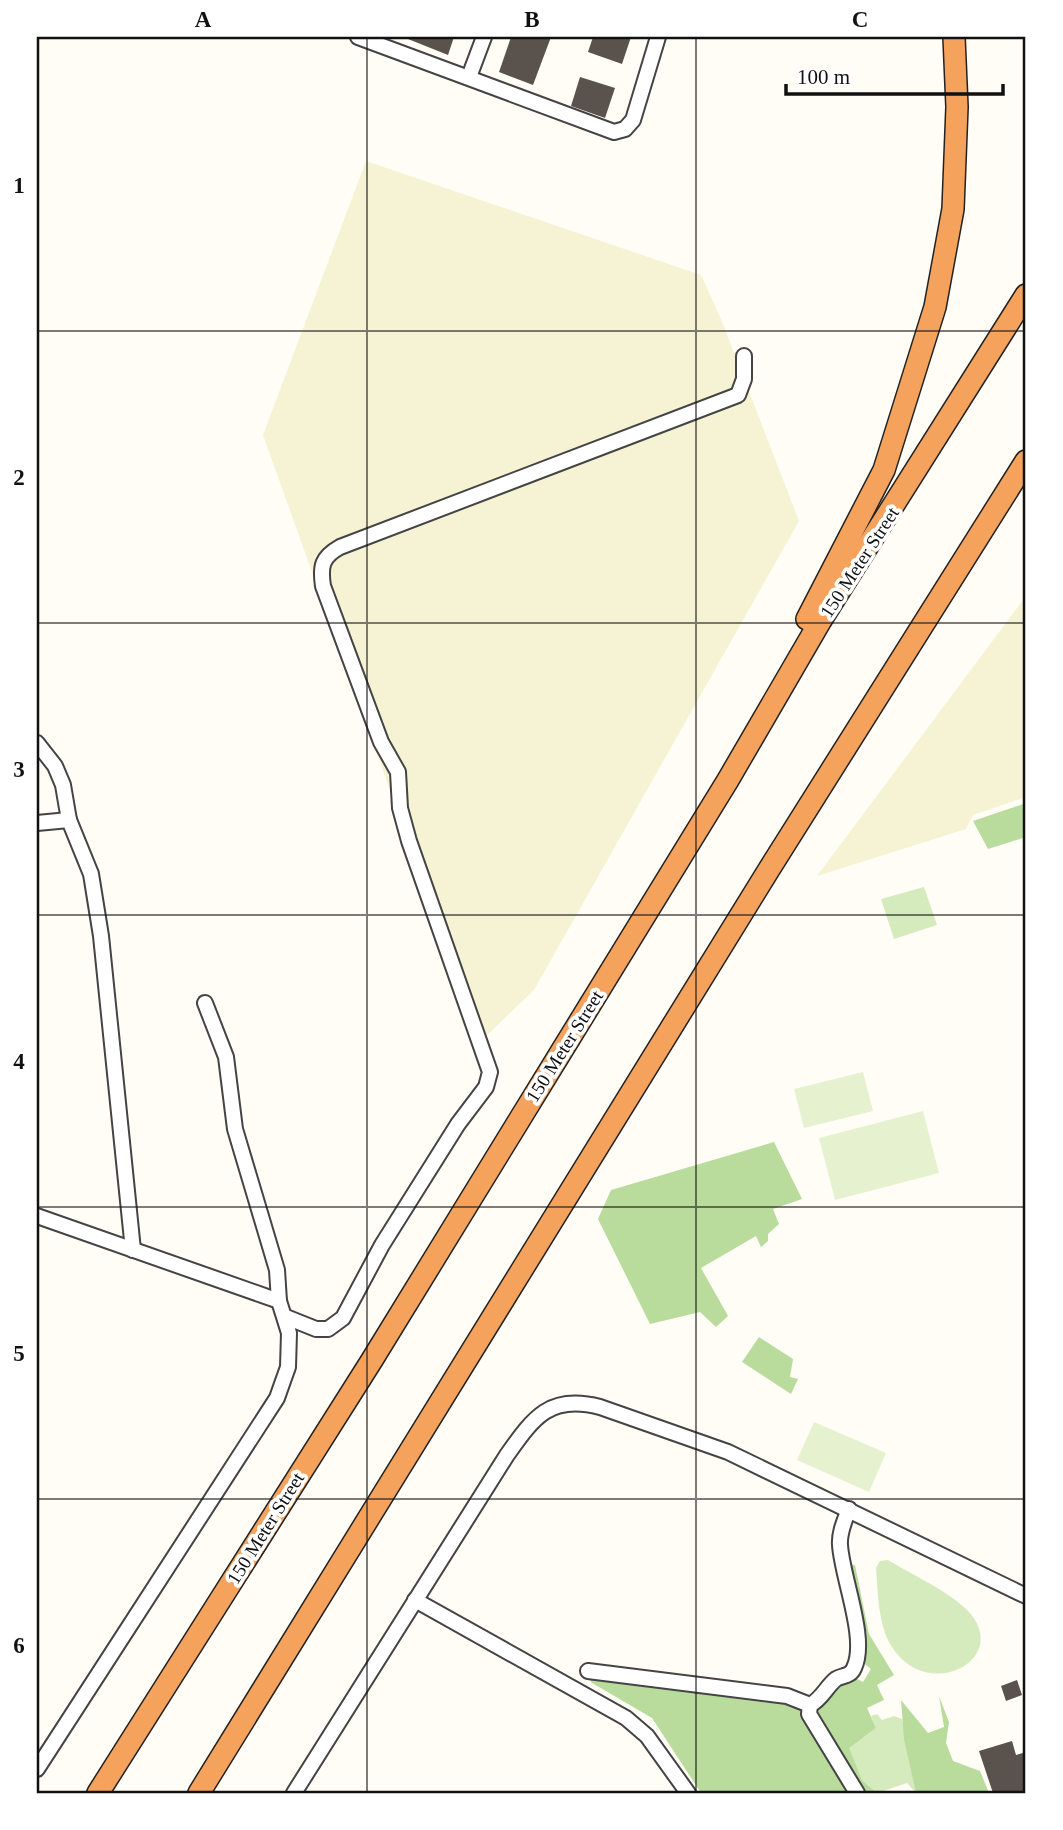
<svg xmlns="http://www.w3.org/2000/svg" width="1063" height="1830" font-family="Georgia,serif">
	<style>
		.farmland { fill: #f6f3d4 }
		.green { fill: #d5ebbd }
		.forest { fill: #b9dc9c }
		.pitch { fill: #e6f2cf }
		.building { fill: #5a524d }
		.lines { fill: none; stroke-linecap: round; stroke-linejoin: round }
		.minor-casing { stroke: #444; stroke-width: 18 }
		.highway-casing { stroke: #222; stroke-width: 24 }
		.minor { stroke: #fff; stroke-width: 14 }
		.highway { stroke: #f5a25d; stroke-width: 21 }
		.grid { fill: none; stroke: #111; stroke-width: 2; stroke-opacity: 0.55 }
		.labels { text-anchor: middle; stroke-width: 7; stroke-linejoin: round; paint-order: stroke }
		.street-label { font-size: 19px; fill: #111; stroke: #fff }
		.neatline { fill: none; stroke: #111; stroke-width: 2.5 }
		.grid-label { font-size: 23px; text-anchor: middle; font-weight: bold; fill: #111 }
	</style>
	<rect width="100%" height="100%" fill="#fffdf5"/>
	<g class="farmland">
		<path d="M366,161l335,114 20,44 78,202 -265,469 -54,52 -217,-607z"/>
		<path d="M1026,596v201l-53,18 -7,14 -149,47z"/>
	</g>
	<g class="green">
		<path d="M924,887l13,38 -43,14 -13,-40z"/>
		<path d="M888,1560c23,14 60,31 78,49 49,48 -37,96 -74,38 -14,-21 -14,-55 -16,-79l4,-7z"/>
		<path d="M877,1714l5,6 12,-4 8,3 14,74 -9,-10 -30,10 -15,-13 -14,-32 28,-20 -5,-12z"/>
	</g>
	<g class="forest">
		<path d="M1026,803v34l-38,12 -15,-28z"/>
		<path d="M774,1142l28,57 -29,10 6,15 -11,10v7l-7,6 -5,-11 -55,32 27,48 -12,11 -16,-15 -50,12 -52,-105 13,-29z"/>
		<path d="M759,1337l34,22 -3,18 8,2 -7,15 -49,-32z"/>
		<path d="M847,1564l8,1 14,69 25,41 -17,10 7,15 -17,8 9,20 -27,20 13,32 15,13h-16l-47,-84 18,-17 23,-14 8,4 8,-13 -11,-9z"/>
		<path d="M587,1676l210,29 55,88h-151l-49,-75 -60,-35z"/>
		<path d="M939,1696l10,26 -3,21 7,18 27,10 9,22h-73l-12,-54 -3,-39 27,33 16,-6z"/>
	</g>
	<g class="pitch">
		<path d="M863,1072l10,39 -69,17 -10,-39z"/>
		<path d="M923,1111l16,62 -104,27 -16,-62z"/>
		<path d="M814,1422l72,31 -17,39 -72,-32z"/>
	</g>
	<g class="building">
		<path d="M403,37h51l-6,18z"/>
		<path d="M511,37h40l-18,48 -34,-13z"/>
		<path d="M593,37h38l-9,27 -34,-12z"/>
		<path d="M580,77l35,11 -10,30 -34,-12z"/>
		<path d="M1017,1680l5,15 -16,6 -5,-15z"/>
		<path d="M1012,1741l4,14 10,-3v41h-33l-14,-42z"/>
	</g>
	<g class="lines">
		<g class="minor-casing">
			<g id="minor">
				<path d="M358,37l256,95 11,-3 8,-9 25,-83"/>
				<path d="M469,77l15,-40"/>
				<path d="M37,743l18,23 8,19 6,35 22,54 10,62 32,314"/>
				<path d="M37,823l32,-3"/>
				<path d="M37,1216l242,85"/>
				<path d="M286,1317l30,12h12l15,-11 39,-73 76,-121 28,-37 4,-15 -81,-231 -9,-33 -2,-36 -17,-30 -58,-156c-3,-20 -1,-29 17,-39l398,-152 6,-16v-23"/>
				<path d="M849,1509c-4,11 -10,23 -9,36 2,33 28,94 14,123 -4,9 -11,7 -18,11 -10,8 -14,20 -26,26l-1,9 48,79"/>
				<path d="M415,1600l211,118 21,18 41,57"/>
				<path d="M588,1671l199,25 23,9"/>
				<path d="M37,1769l240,-371 11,-31 1,-34 -10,-32 -2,-31 -42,-141 -9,-72 -21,-54"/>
				<path d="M294,1793l213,-338c27,-38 43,-61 93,-48l128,45 298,144"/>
			</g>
		</g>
		<g class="highway-casing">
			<g id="highway">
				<path d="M807,619l77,-149 51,-163 18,-98 4,-102 -3,-70"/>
				<path d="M98,1793l274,-433 356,-580 93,-160 205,-325"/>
				<path d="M199,1793l569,-922 258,-410"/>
			</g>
		</g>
		<use href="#minor" class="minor"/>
		<use href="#highway" class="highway"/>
	</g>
	<path class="grid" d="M367,37v1756M696,37v1756M37,331h989M37,623h989M37,915h989M37,1207h989M37,1499h989"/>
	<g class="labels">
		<g class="street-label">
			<text transform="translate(859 562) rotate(-57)" y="7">150 Meter Street</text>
			<text transform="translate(564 1046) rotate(-58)" y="7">150 Meter Street</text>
			<text transform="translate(265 1528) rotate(-58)" y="7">150 Meter Street</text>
		</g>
	</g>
	<rect width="1063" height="1830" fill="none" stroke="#ffffff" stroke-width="77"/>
	<path d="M786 84v10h217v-10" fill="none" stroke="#111111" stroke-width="3.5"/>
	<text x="797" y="84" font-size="21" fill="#111111" stroke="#ffffff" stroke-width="5" paint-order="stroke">100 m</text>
	<rect x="38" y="38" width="986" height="1754" class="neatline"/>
	<g class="grid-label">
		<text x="203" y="27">A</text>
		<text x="532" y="27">B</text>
		<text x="860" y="27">C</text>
		<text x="19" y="193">1</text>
		<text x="19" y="485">2</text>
		<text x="19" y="777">3</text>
		<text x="19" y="1069">4</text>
		<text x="19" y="1361">5</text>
		<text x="19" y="1653">6</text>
	</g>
</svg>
